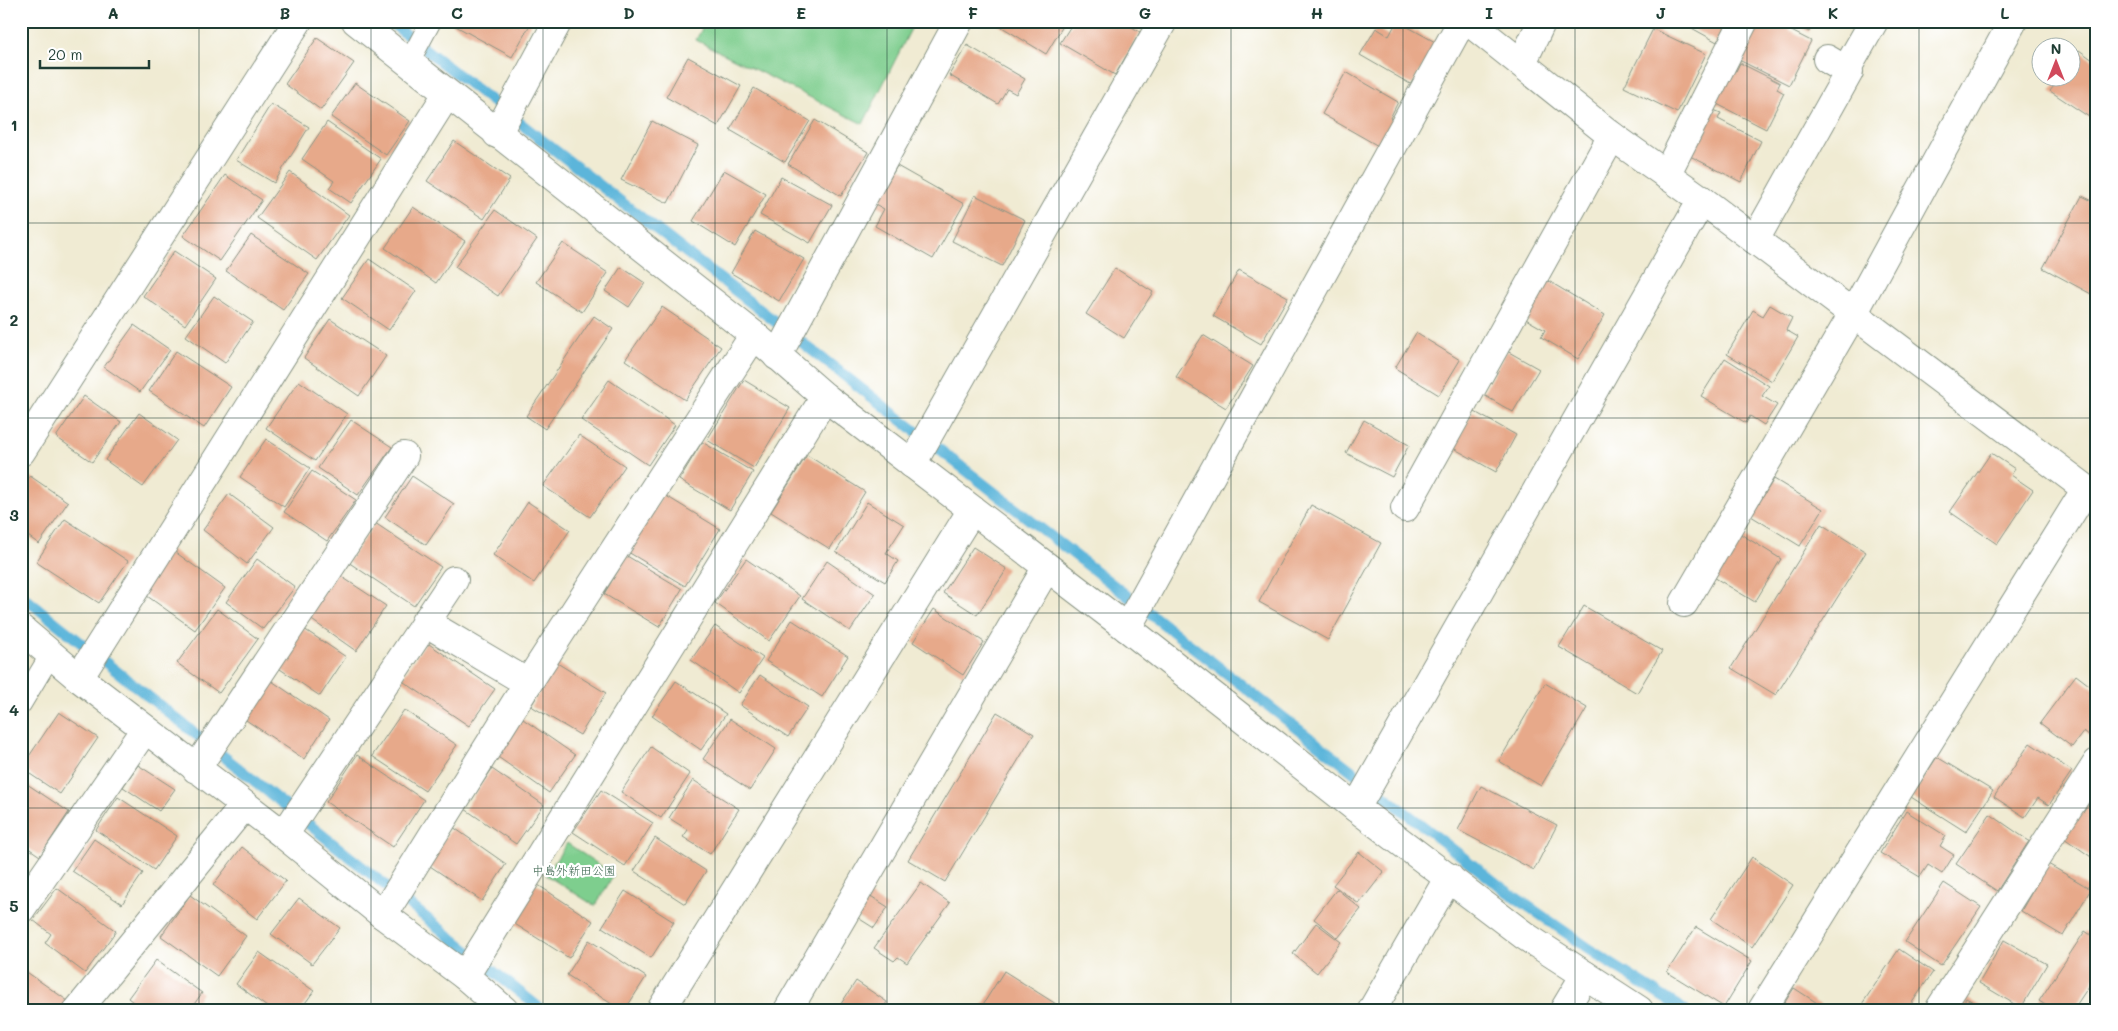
<svg xmlns="http://www.w3.org/2000/svg" width="2118" height="1031" font-family="Mali,'Klee One',sans-serif">
	<style>
		.green { fill: #7ece8e; stroke: #4e8661 }
		.lines { fill: none; stroke-linecap: round; stroke-linejoin: round }
		.stream { stroke: #5cb5da; stroke-width: 11 }
		.building { fill: #e7a98a }
		.lane-casing { stroke: #889484; stroke-width: 22 }
		.street-casing { stroke: #889484; stroke-width: 30 }
		.lane { stroke: #fff; stroke-width: 20 }
		.street { stroke: #fff; stroke-width: 28 }
		.grid { fill: none; stroke: #1f3d34; stroke-width: 1; stroke-opacity: 0.55 }
		.labels { text-anchor: middle; stroke-width: 4.5; stroke-linejoin: round; paint-order: stroke }
		.park-label { font-size: 12px; fill: #37614a; stroke: #fff }
		.neatline { fill: none; stroke: #1f3d34; stroke-width: 2 }
		.grid-label { font-size: 16px; text-anchor: middle; font-weight: bold; fill: #1f3d34 }
	</style>
	<rect width="100%" height="100%" fill="#fff"/>
	<filter id="ink" filterUnits="userSpaceOnUse"><feTurbulence type="fractalNoise" baseFrequency=".02" numOctaves="2"/><feDisplacementMap in="SourceGraphic" scale="10" xChannelSelector="R" yChannelSelector="G"/><feConvolveMatrix kernelMatrix="1 2 1 2 8 2 1 2 1" color-interpolation-filters="sRGB"/></filter>
	<filter id="wash" filterUnits="userSpaceOnUse"><feTurbulence type="fractalNoise" baseFrequency=".0096" numOctaves="4" result="noise"/><feDisplacementMap in="SourceGraphic" scale="20" xChannelSelector="R" yChannelSelector="G"/><feGaussianBlur stdDeviation="1.12" result="paint"/><feColorMatrix in="noise" values="0 0 0 0 0 0 0 0 0 0 0 0 0 0 0 0 0 1.4 0 .05"/><feComposite in="paint" operator="in"/></filter>
	<g filter="url(#wash)">
		<rect width="100%" height="100%" fill="#f0ebd3"/>
		<g class="green">
			<path d="M706,21h209l-52,103 -167,-84z"/>
			<path d="M567,843l47,32 -19,31 -49,-31z"/>
		</g>
		<g class="lines">
			<g class="stream">
				<path d="M389,21l1116,869 106,74 73,46"/>
				<path d="M21,595l521,415"/>
			</g>
		</g>
		<g id="blocks">
			<g class="building">
				<path d="M453,21h79l-20,36 -60,-33z"/>
				<path d="M992,21h74l-20,33z"/>
				<path d="M1074,21h48l18,11 -25,43 -55,-32z"/>
				<path d="M1397,21l40,22 -25,42 -52,-30 16,-27 13,8z"/>
				<path d="M1679,21h49l-11,21z"/>
				<path d="M1755,21h17l39,20 -22,44 -52,-26z"/>
				<path d="M1788,21h27l-6,11z"/>
				<path d="M1653,29l53,25 -29,59 -53,-26z"/>
				<path d="M317,38l37,25 -33,47 -36,-26z"/>
				<path d="M967,45l58,34 -9,15 -9,-5 -9,15 -49,-29z"/>
				<path d="M2079,50l18,13v48l-5,8 -42,-28 10,-13h10v-16z"/>
				<path d="M688,57l53,29 -23,40 -52,-29z"/>
				<path d="M1740,63l40,20 -3,6 7,4 -18,36 -51,-26 17,-34 4,2z"/>
				<path d="M1346,72l52,30 -8,16 5,3 -15,26 -58,-33z"/>
				<path d="M355,83l55,38 -24,34 -55,-38z"/>
				<path d="M754,88l56,33 -25,41 -55,-32z"/>
				<path d="M271,104l38,23 -35,56 -38,-23z"/>
				<path d="M1711,109l10,4 -3,6 43,22 -20,41 -53,-27z"/>
				<path d="M815,120l53,32 -27,44 -53,-32z"/>
				<path d="M652,121l46,24 -30,58 -47,-23z"/>
				<path d="M327,122l54,37 -30,44 -22,-15 5,-7 -32,-22z"/>
				<path d="M454,141l56,38 -26,40 -57,-38z"/>
				<path d="M897,166l67,38 -31,55 -58,-33 9,-17 -9,-5z"/>
				<path d="M724,170l42,24 -31,53 -42,-26z"/>
				<path d="M290,172l59,43 -32,45 -60,-42z"/>
				<path d="M225,175l37,25 -42,61 -37,-25z"/>
				<path d="M781,177l51,28 -22,38 -50,-28z"/>
				<path d="M975,195l50,25 -23,46 -50,-25z"/>
				<path d="M2082,196l15,7v84l-4,8 -50,-27z"/>
				<path d="M413,207l52,34 -29,42 -51,-35z"/>
				<path d="M495,210l42,29 -39,57 -43,-29z"/>
				<path d="M755,231l49,28 -25,42 -48,-28z"/>
				<path d="M251,235l58,39 -26,36 -57,-39z"/>
				<path d="M563,243l45,30 -26,39 -46,-30z"/>
				<path d="M174,251l42,28 -31,46 -42,-29z"/>
				<path d="M369,259l47,32 -27,39 -47,-32z"/>
				<path d="M621,267l24,16 -16,24 -24,-16z"/>
				<path d="M1115,268l38,24 -29,46 -38,-24z"/>
				<path d="M1239,270l49,27 -27,47 -48,-28z"/>
				<path d="M1547,280l58,35 -27,44 -37,-22 4,-7 -21,-12z"/>
				<path d="M214,296l39,26 -28,41 -39,-27z"/>
				<path d="M1770,305l22,13 -6,12 12,7 -26,44 -45,-27 26,-44 10,6z"/>
				<path d="M662,307l59,40 -36,53 -60,-40z"/>
				<path d="M594,316l19,13 -68,100 -19,-13z"/>
				<path d="M330,319l56,37 -27,40 -55,-38z"/>
				<path d="M134,325l36,25 -30,42 -36,-25z"/>
				<path d="M1416,333l44,27 -21,35 -44,-27z"/>
				<path d="M1203,335l50,31 -27,42 -50,-31z"/>
				<path d="M176,351l55,36 -27,41 -55,-37z"/>
				<path d="M1507,351l32,18 -26,43 -31,-18z"/>
				<path d="M1725,358l44,28 -7,10 15,9 -13,20 -14,-9 -4,7 -45,-27z"/>
				<path d="M609,380l66,45 -27,40 -67,-45z"/>
				<path d="M744,380l46,28 -36,60 -47,-28z"/>
				<path d="M299,381l48,33 -32,47 -49,-33z"/>
				<path d="M84,396l37,26 -29,40 -36,-25z"/>
				<path d="M1473,411l43,24 -20,37 -43,-24z"/>
				<path d="M139,413l38,27 -34,47 -38,-27z"/>
				<path d="M351,420l41,27 -34,48 -40,-27z"/>
				<path d="M1364,420l45,25 -17,32 -46,-24z"/>
				<path d="M579,435l46,31 -35,51 -47,-31z"/>
				<path d="M266,439l44,29 -26,39 -44,-30z"/>
				<path d="M702,442l51,30 -23,38 -51,-30z"/>
				<path d="M1991,453l24,16 -4,6 22,15 -36,54 -47,-32z"/>
				<path d="M807,455l58,37 -35,57 -59,-37z"/>
				<path d="M312,471l44,29 -29,41 -43,-29z"/>
				<path d="M30,476l38,26 -29,42 -18,-13v-43z"/>
				<path d="M412,476l42,28 -28,41 -41,-28z"/>
				<path d="M1774,479l49,30 -23,37 -49,-30z"/>
				<path d="M229,494l45,33 -27,37 -44,-34z"/>
				<path d="M663,494l57,35 -35,57 -57,-34z"/>
				<path d="M528,502l42,28 -36,53 -41,-28z"/>
				<path d="M867,502l37,23 -18,28 12,8 -13,21 -49,-30z"/>
				<path d="M1311,505l70,38 -53,97 -69,-38z"/>
				<path d="M65,519l63,42 -29,42 -63,-41z"/>
				<path d="M375,523l66,44 -27,39 -66,-44z"/>
				<path d="M1821,524l45,28 -90,143 -45,-27z"/>
				<path d="M1739,533l42,26 -26,43 -43,-26z"/>
				<path d="M973,547l34,22 -30,46 -34,-22z"/>
				<path d="M171,549l54,39 -30,42 -55,-39z"/>
				<path d="M627,556l55,33 -23,38 -55,-33z"/>
				<path d="M257,559l38,28 -32,42 -37,-27z"/>
				<path d="M746,559l54,37 -31,45 -54,-38z"/>
				<path d="M827,561l48,33 -25,37 -48,-32z"/>
				<path d="M336,573l50,33 -30,45 -50,-35z"/>
				<path d="M1584,606l78,45 -25,42 -78,-46z"/>
				<path d="M217,609l41,30 -39,54 -42,-30z"/>
				<path d="M934,609l50,33 -21,33 -50,-33z"/>
				<path d="M792,620l56,36 -26,41 -56,-36z"/>
				<path d="M715,626l48,32 -24,35 -48,-33z"/>
				<path d="M301,627l45,30 -26,39 -46,-31z"/>
				<path d="M426,642l69,47 -26,37 -68,-46z"/>
				<path d="M557,663l49,30 -26,42 -49,-29z"/>
				<path d="M263,675l66,45 -25,39 -67,-45z"/>
				<path d="M760,675l48,32 -20,30 -48,-32z"/>
				<path d="M2076,675l21,16v38l-6,8 -7,-6 -12,16 -32,-24z"/>
				<path d="M676,681l50,33 -25,36 -49,-34z"/>
				<path d="M1545,683l42,25 -46,78 -42,-25z"/>
				<path d="M404,710l53,35 -32,46 -53,-35z"/>
				<path d="M59,712l39,26 -38,56 -39,-26z"/>
				<path d="M997,712l37,22 -89,148 -37,-22z"/>
				<path d="M520,717l55,38 -26,38 -54,-38z"/>
				<path d="M730,719l46,30 -26,41 -47,-31z"/>
				<path d="M2030,743l42,28 -23,34 -11,-7 -13,19 -31,-20z"/>
				<path d="M651,747l39,27 -29,44 -40,-26z"/>
				<path d="M357,755l67,45 -31,47 -67,-45z"/>
				<path d="M1937,757l56,34 -27,41 -55,-35z"/>
				<path d="M138,765l37,24 -16,22 -36,-24z"/>
				<path d="M492,769l52,36 -28,39 -51,-35z"/>
				<path d="M21,780l48,32 -29,44 -19,-13z"/>
				<path d="M693,780l46,29 -29,45 -27,-17 5,-7 -19,-12z"/>
				<path d="M1481,786l76,39 -23,45 -76,-40z"/>
				<path d="M601,790l52,33 -28,43 -52,-34z"/>
				<path d="M2095,794l2,1v66l-33,-23z"/>
				<path d="M118,797l59,39 -23,34 -58,-40z"/>
				<path d="M1906,811l40,25 -6,10 14,9 -12,19 -14,-9 -8,12 -40,-24z"/>
				<path d="M1990,814l39,27 -32,50 -41,-27z"/>
				<path d="M453,827l53,37 -24,37 -55,-37z"/>
				<path d="M655,838l51,33 -21,33 -51,-33z"/>
				<path d="M94,839l49,34 -21,31 -50,-33z"/>
				<path d="M242,847l44,34 -29,38 -44,-34z"/>
				<path d="M1359,852l25,20 -25,32 -26,-19z"/>
				<path d="M1752,857l41,28 -41,62 -41,-28z"/>
				<path d="M2048,864l43,25 -28,47 -42,-25z"/>
				<path d="M21,866l7,5 -7,10z"/>
				<path d="M535,883l58,38 -24,37 -59,-37z"/>
				<path d="M921,883l29,20 -43,60 -9,-6 -4,4 -20,-13z"/>
				<path d="M1944,883l37,24 -40,59 -36,-24z"/>
				<path d="M57,888l59,43 -31,42 -40,-30 6,-9 -18,-14z"/>
				<path d="M1337,889l24,20 -23,29 -24,-19z"/>
				<path d="M625,891l49,31 -23,36 -49,-31z"/>
				<path d="M190,895l56,41 -29,40 -56,-40z"/>
				<path d="M869,895l19,12 -14,21 -19,-12z"/>
				<path d="M299,898l41,30 -28,36 -41,-30z"/>
				<path d="M1316,923l25,19 -24,31 -24,-19z"/>
				<path d="M1696,927l56,34 -28,46 -57,-35z"/>
				<path d="M2085,931l12,8v35l-24,36h-20l-14,-9z"/>
				<path d="M589,940l57,37 -21,33h-4l-54,-35z"/>
				<path d="M2004,940l43,24 -26,44 -42,-25z"/>
				<path d="M1899,949l34,23 -26,38h-49z"/>
				<path d="M259,952l55,39 -14,19h-29l-35,-26z"/>
				<path d="M156,960l46,33 -12,17h-47l-15,-12z"/>
				<path d="M21,968l47,33 -7,9h-40z"/>
				<path d="M1004,971l52,33 -4,6h-64l-6,-4z"/>
				<path d="M856,981l31,21 -5,8h-45z"/>
				<path d="M1794,988l34,22h-48z"/>
				<path d="M1966,998l21,12h-28z"/>
			</g>
		</g>
	</g>
	<g filter="url(#ink)">
		<use href="#blocks" fill-opacity="0" stroke="#889484" stroke-width="1"/>
		<g class="lines">
			<g class="lane-casing">
				<g id="lane">
					<path d="M408,64l23,-43"/>
					<path d="M21,704l30,-50"/>
				</g>
			</g>
			<g class="street-casing">
				<g id="street">
					<path d="M356,21l398,314 71,62 302,231 229,180 169,128 114,74"/>
					<path d="M1468,21l144,115 90,64 395,297"/>
					<path d="M1522,63l20,-42"/>
					<path d="M1846,70l28,-49"/>
					<path d="M497,134l61,-113"/>
					<path d="M1666,175l78,-154"/>
					<path d="M1755,240l94,-168 -22,-13"/>
					<path d="M777,356l182,-335"/>
					<path d="M21,452l277,-431"/>
					<path d="M912,464l251,-443"/>
					<path d="M1405,508l207,-372"/>
					<path d="M1684,603l169,-289 160,-293"/>
					<path d="M425,622l103,61"/>
					<path d="M1127,628l335,-607"/>
					<path d="M21,629l58,49 205,157 99,80 82,61 39,34"/>
					<path d="M79,678l368,-584"/>
					<path d="M196,769l208,-313"/>
					<path d="M1356,808l346,-608"/>
					<path d="M284,835l170,-255"/>
					<path d="M21,909l124,-180"/>
					<path d="M383,915l145,-232 226,-348"/>
					<path d="M465,976l360,-579"/>
					<path d="M78,1010l166,-204"/>
					<path d="M661,1010l311,-500"/>
					<path d="M788,1010l259,-443"/>
					<path d="M1372,1010l77,-133"/>
					<path d="M1564,1010l21,-35"/>
					<path d="M1762,1010l324,-521"/>
					<path d="M1939,1010l158,-247"/>
				</g>
			</g>
			<use href="#lane" class="lane"/>
			<use href="#street" class="street"/>
		</g>
	</g>
	<path class="grid" d="M199,21v989M371,21v989M543,21v989M715,21v989M887,21v989M1059,21v989M1231,21v989M1403,21v989M1575,21v989M1747,21v989M1919,21v989M21,223h2076M21,418h2076M21,613h2076M21,808h2076"/>
	<g class="labels">
		<g class="park-label">
			<text x="574" y="875">中島外新田公園</text>
		</g>
	</g>
	<rect width="2118" height="1031" fill="none" stroke="#fff" stroke-width="55"/>
	<g transform="translate(2056 62)"><circle r="24" fill="#ffffff" stroke="#a5b1ae"/>
	<path d="M0-4L9 19L0 12L-9 19Z" fill="#d1495b"/>
	<text y="-8" font-size="14" font-weight="bold" text-anchor="middle" fill="#1f3d34">N</text>
	</g>
	<path d="M40 60v8h109v-8" fill="none" stroke="#1f3d34" stroke-width="2.5"/>
	<text x="48" y="60" font-size="15" fill="#1f3d34" stroke="#ffffff" stroke-width="4" paint-order="stroke">20 m</text>
	<rect x="28" y="28" width="2062" height="976" class="neatline"/>
	<g class="grid-label">
		<text x="113" y="19">A</text>
		<text x="285" y="19">B</text>
		<text x="457" y="19">C</text>
		<text x="629" y="19">D</text>
		<text x="801" y="19">E</text>
		<text x="973" y="19">F</text>
		<text x="1145" y="19">G</text>
		<text x="1317" y="19">H</text>
		<text x="1489" y="19">I</text>
		<text x="1661" y="19">J</text>
		<text x="1833" y="19">K</text>
		<text x="2005" y="19">L</text>
		<text x="14" y="131">1</text>
		<text x="14" y="326">2</text>
		<text x="14" y="521">3</text>
		<text x="14" y="716">4</text>
		<text x="14" y="912">5</text>
	</g>
</svg>
